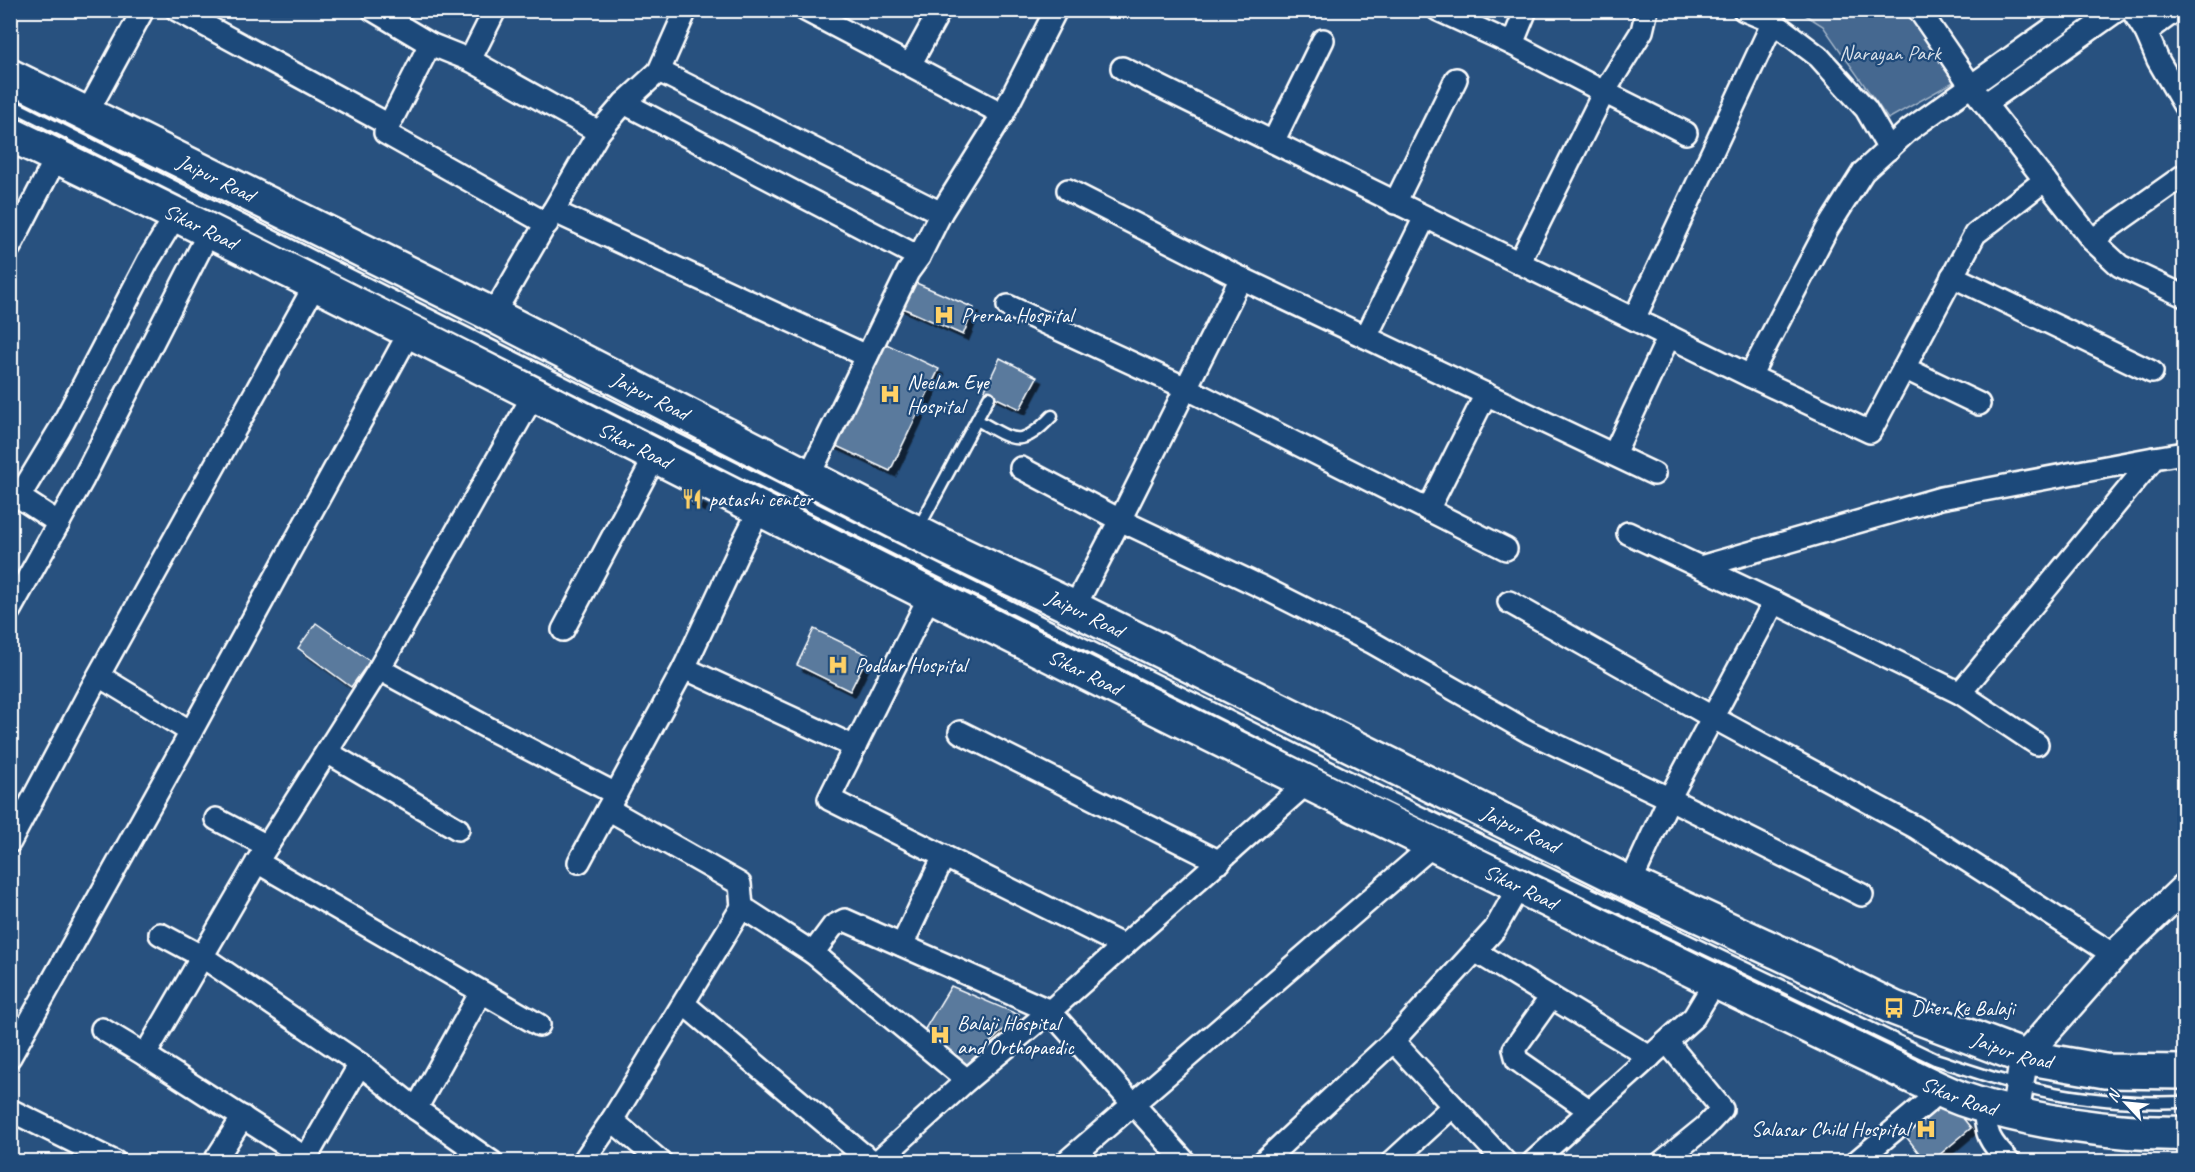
<svg xmlns="http://www.w3.org/2000/svg" width="2195" height="1172" font-family="Caveat,sans-serif">
	<style>
		.green { fill: #446890; stroke: #a2b4c8; stroke-width: 1.5 }
		.building { fill: #5a7a9d; stroke: #fff; stroke-width: 1.5; filter: url(#shadow) }
		.lines { fill: none; stroke-linecap: round; stroke-linejoin: round }
		.service-casing { stroke: #fff; stroke-width: 15 }
		.minor-casing { stroke: #fff; stroke-width: 26 }
		.tertiary-casing { stroke: #fff; stroke-width: 32 }
		.primary-casing { stroke: #fff; stroke-width: 38 }
		.service { stroke: #1f4a7a; stroke-width: 10 }
		.minor { stroke: #1f4a7a; stroke-width: 21 }
		.tertiary { stroke: #1f4a7a; stroke-width: 27 }
		.primary { stroke: #1f4a7a; stroke-width: 33 }
		.labels { text-anchor: middle; stroke-width: 4.5; stroke-linejoin: round; paint-order: stroke }
		.park-label { font-size: 21px; fill: #dae1e9; stroke: #1f4a7a }
		.street-label { font-size: 21px; fill: #fff; stroke: #1f4a7a }
		.poi-label { font-size: 21px; fill: #fff; stroke: #1f4a7a; text-anchor: start }
	</style>
	<defs>
		<filter id="shadow"><feDropShadow dx="5.5" dy="5.5" stdDeviation="0" flood-color="#0009"/></filter>
	</defs>
	<rect width="100%" height="100%" fill="#28517f"/>
	<filter id="ink" filterUnits="userSpaceOnUse"><feTurbulence type="fractalNoise" baseFrequency=".0167" numOctaves="2"/><feDisplacementMap in="SourceGraphic" scale="12" xChannelSelector="R" yChannelSelector="G"/><feConvolveMatrix kernelMatrix="1 2 1 2 8 2 1 2 1" color-interpolation-filters="sRGB"/></filter>
	<g filter="url(#ink)">
		<path class="green" d="M1799,11h110l48,69 -69,39 -65,-93z"/>
		<g class="building">
			<path d="M907,279l67,29 -11,27 -67,-30z"/>
			<path d="M880,341l59,28 -49,102 -58,-27z"/>
			<path d="M1000,358l37,19 -17,32 -36,-17z"/>
			<path d="M684,492l18,9 -3,5 -17,-9z"/>
			<path d="M316,623l54,38 -19,26 -53,-39z"/>
			<path d="M814,629l54,26 -18,36 -53,-26z"/>
			<path d="M951,986l68,29 -57,54 -42,-32z"/>
			<path d="M1944,1095l27,33 -40,34h-5l-25,-32z"/>
		</g>
		<g class="lines">
			<g class="service-casing">
				<g id="service">
					<path d="M10,104l1383,695 542,260c28,9 56,19 84,26 53,14 111,19 165,17"/>
					<path d="M977,420c36,20 43,30 75,-4"/>
					<path d="M918,529l71,-132"/>
				</g>
			</g>
			<g class="minor-casing">
				<g id="minor">
					<path d="M177,10l212,115"/>
					<path d="M373,10l57,34"/>
					<path d="M805,10l198,104"/>
					<path d="M1438,10l74,34 14,-34"/>
					<path d="M1647,10l-5,21 -38,61 82,41"/>
					<path d="M1744,10l29,12 46,35 47,52 23,40"/>
					<path d="M1919,10l52,76 121,154 28,26 64,30"/>
					<path d="M2132,10l14,22 12,28 26,45"/>
					<path d="M2146,32l30,-22"/>
					<path d="M1512,44l92,48 -85,171"/>
					<path d="M470,60l25,-50"/>
					<path d="M910,65l30,-55"/>
					<path d="M1122,68l628,308 77,-147 36,-57 46,-42 169,-120"/>
					<path d="M659,71l282,142"/>
					<path d="M624,103l295,154"/>
					<path d="M1985,104l133,-94"/>
					<path d="M87,113l56,-103"/>
					<path d="M1273,142l50,-102"/>
					<path d="M1068,190l173,88 413,196"/>
					<path d="M1395,203l61,-124"/>
					<path d="M553,211l314,145"/>
					<path d="M547,224l-162,-91 45,-89 40,16 129,72"/>
					<path d="M2092,240l92,-65"/>
					<path d="M10,247l47,-91"/>
					<path d="M1952,276l200,96"/>
					<path d="M1008,306l178,82 320,161"/>
					<path d="M493,315l106,-183 25,-29 35,-32 27,-61"/>
					<path d="M1634,319l139,-297"/>
					<path d="M1366,337l59,-120"/>
					<path d="M1904,368l75,36"/>
					<path d="M1750,376l120,56 105,-198 70,-54"/>
					<path d="M1614,454l55,-118"/>
					<path d="M1021,468l99,52 144,68 109,55 156,89 131,62 202,101"/>
					<path d="M808,478l100,-206 11,-15 22,-44 62,-99 53,-104"/>
					<path d="M10,492l9,5 41,-68 88,-168 28,-46"/>
					<path d="M19,497l40,26"/>
					<path d="M1428,510l58,-116"/>
					<path d="M1628,533l146,69"/>
					<path d="M1700,567l241,-69 213,-40"/>
					<path d="M930,595l-101,204 295,147"/>
					<path d="M1509,602l203,115 203,110 199,128"/>
					<path d="M1074,608l46,-88 121,-242"/>
					<path d="M10,610l72,-129 128,-251"/>
					<path d="M563,630l92,-173"/>
					<path d="M684,668l171,79"/>
					<path d="M379,669l109,59 128,66"/>
					<path d="M99,676l92,56"/>
					<path d="M1960,693l194,-235 30,-5"/>
					<path d="M960,732l260,130"/>
					<path d="M327,752l131,77"/>
					<path d="M608,809l132,75 2,23 -130,213 49,42"/>
					<path d="M216,819l51,27"/>
					<path d="M10,842l81,-153 225,-406"/>
					<path d="M257,862l282,163"/>
					<path d="M579,862l105,-194 57,-122 19,-37"/>
					<path d="M1630,884l39,-85 105,-197 186,91 77,51"/>
					<path d="M742,907l71,46 154,127"/>
					<path d="M160,934l43,23 157,107 56,45 76,53"/>
					<path d="M902,945l42,-89"/>
					<path d="M1475,951l175,106"/>
					<path d="M813,953l20,-27 12,-6 205,91 135,151"/>
					<path d="M1551,997l-37,52 3,11 72,50"/>
					<path d="M684,1004l177,149 13,9"/>
					<path d="M102,1029l43,26"/>
					<path d="M1393,1041l112,121"/>
					<path d="M10,1057l181,-325 219,-401"/>
					<path d="M360,1064l-54,94 -161,-103 112,-193 122,-193 155,-275"/>
					<path d="M1984,1106c2,29 4,34 25,56"/>
					<path d="M416,1109l65,-117"/>
					<path d="M10,1110l105,52"/>
					<path d="M214,1162l29,-45"/>
					<path d="M583,1162l29,-42"/>
					<path d="M877,1162l90,-82 83,-69 257,-228"/>
					<path d="M1066,1162l367,-317"/>
					<path d="M1263,1162l130,-121 102,-112 23,-41"/>
					<path d="M1392,1162l61,-56"/>
					<path d="M1533,1162l161,-145 21,-35"/>
					<path d="M1662,1162l43,-35 17,-18 -55,-67"/>
					<path d="M1856,1162l86,-72"/>
				</g>
			</g>
			<g class="tertiary-casing">
				<path id="tertiary" d="M2015,1114l9,-57 90,-102 70,-67"/>
			</g>
			<g class="primary-casing">
				<g id="primary">
					<path id="s1" d="M10,76l483,239 442,227 139,66 559,277 188,87 73,36 130,49 81,14 79,1"/>
					<path id="s2" d="M10,134c274,131 544,271 815,408 356,180 714,355 1074,528 21,10 41,21 63,29 63,22 156,36 222,34"/>
				</g>
			</g>
			<use href="#service" class="service"/>
			<use href="#minor" class="minor"/>
			<use href="#tertiary" class="tertiary"/>
			<use href="#primary" class="primary"/>
		</g>
	</g>
	<defs>
		<g id="hospital-bare" transform="scale(1.62)"><path d="M-5-5h3v3.5h4V-5h3V5h-3V1.5h-4V5h-3Z" fill="#ffd166" stroke="#1f4a7a" stroke-width="2.5" paint-order="stroke"/></g>
		<g id="restaurant-bare" transform="scale(1.62)"><path d="M-5-6h1v4h1v-4h1v4h1v-4h1v5L-1.5 .5V6h-2V.5L-5-1ZM5-6V6H3V1.5H1.5Q1.5-4 5-6Z" fill="#ffd166" stroke="#1f4a7a" stroke-width="2.5" paint-order="stroke"/></g>
		<g id="bus-bare" transform="scale(1.62)"><path d="M-5-6H5V4H4V6H2V4H-2V6H-4V4H-5ZM-3.5-4V0h7V-4ZM-3.5 1.2v1.5H-2V1.2ZM2 1.2v1.5H3.5V1.2Z" fill="#ffd166" stroke="#1f4a7a" stroke-width="2.5" paint-order="stroke"/></g>
	</defs>
	<g fill-rule="evenodd">
		<use href="#hospital-bare" x="944" y="315"/>
		<use href="#hospital-bare" x="890" y="394"/>
		<use href="#restaurant-bare" x="692" y="499"/>
		<use href="#hospital-bare" x="838" y="665"/>
		<use href="#bus-bare" x="1894" y="1008"/>
		<use href="#hospital-bare" x="940" y="1035"/>
		<use href="#hospital-bare" x="1926" y="1129"/>
	</g>
	<g class="labels">
		<g class="park-label">
			<text x="1890" y="60">Narayan Park</text>
		</g>
		<g class="street-label">
			<text dy="7" stroke="none"><textPath href="#s1" startOffset="230">Jaipur Road</textPath></text>
			<text dy="7" stroke="none"><textPath href="#s2" startOffset="212">Sikar Road</textPath></text>
			<text dy="7" stroke="none"><textPath href="#s1" startOffset="716">Jaipur Road</textPath></text>
			<text dy="7" stroke="none"><textPath href="#s2" startOffset="698">Sikar Road</textPath></text>
			<text dy="7" stroke="none"><textPath href="#s1" startOffset="1202">Jaipur Road</textPath></text>
			<text dy="7" stroke="none"><textPath href="#s2" startOffset="1202">Sikar Road</textPath></text>
			<text dy="7" stroke="none"><textPath href="#s1" startOffset="1688">Jaipur Road</textPath></text>
			<text dy="7" stroke="none"><textPath href="#s2" startOffset="1688">Sikar Road</textPath></text>
			<text dy="7" stroke="none"><textPath href="#s1" startOffset="2228">Jaipur Road</textPath></text>
			<text dy="7" stroke="none"><textPath href="#s2" startOffset="2174">Sikar Road</textPath></text>
		</g>
		<g class="poi-label">
			<text x="961" y="322">Prerna Hospital</text>
			<text x="907" y="389">Neelam Eye<tspan x="907" dy="24">Hospital</tspan></text>
			<text x="709" y="506">patashi center</text>
			<text x="855" y="672">Poddar Hospital</text>
			<text x="1911" y="1015">Dher Ke Balaji</text>
			<text x="957" y="1030">Balaji Hospital<tspan x="957" dy="24">and Orthopaedic</tspan></text>
			<text x="1909" y="1136" text-anchor="end">Salasar Child Hospital</text>
		</g>
	</g>
	<rect width="2195" height="1172" fill="none" stroke="#1f4a7a" stroke-width="36"/>
	<rect x="18" y="18" width="2159" height="1136" fill="none" stroke="#fff" stroke-width="2" filter="url(#ink)"/>
	<g transform="translate(2126 1103) rotate(296)" stroke="#1f4a7a" stroke-width="4.5" paint-order="stroke">
	<path d="M0-4.5L10 22L0 15L-10 22Z" fill="#ffffff"/>
	<text y="-9" font-size="16" font-weight="bold" text-anchor="middle" fill="#ffffff">N</text>
	</g>
</svg>
